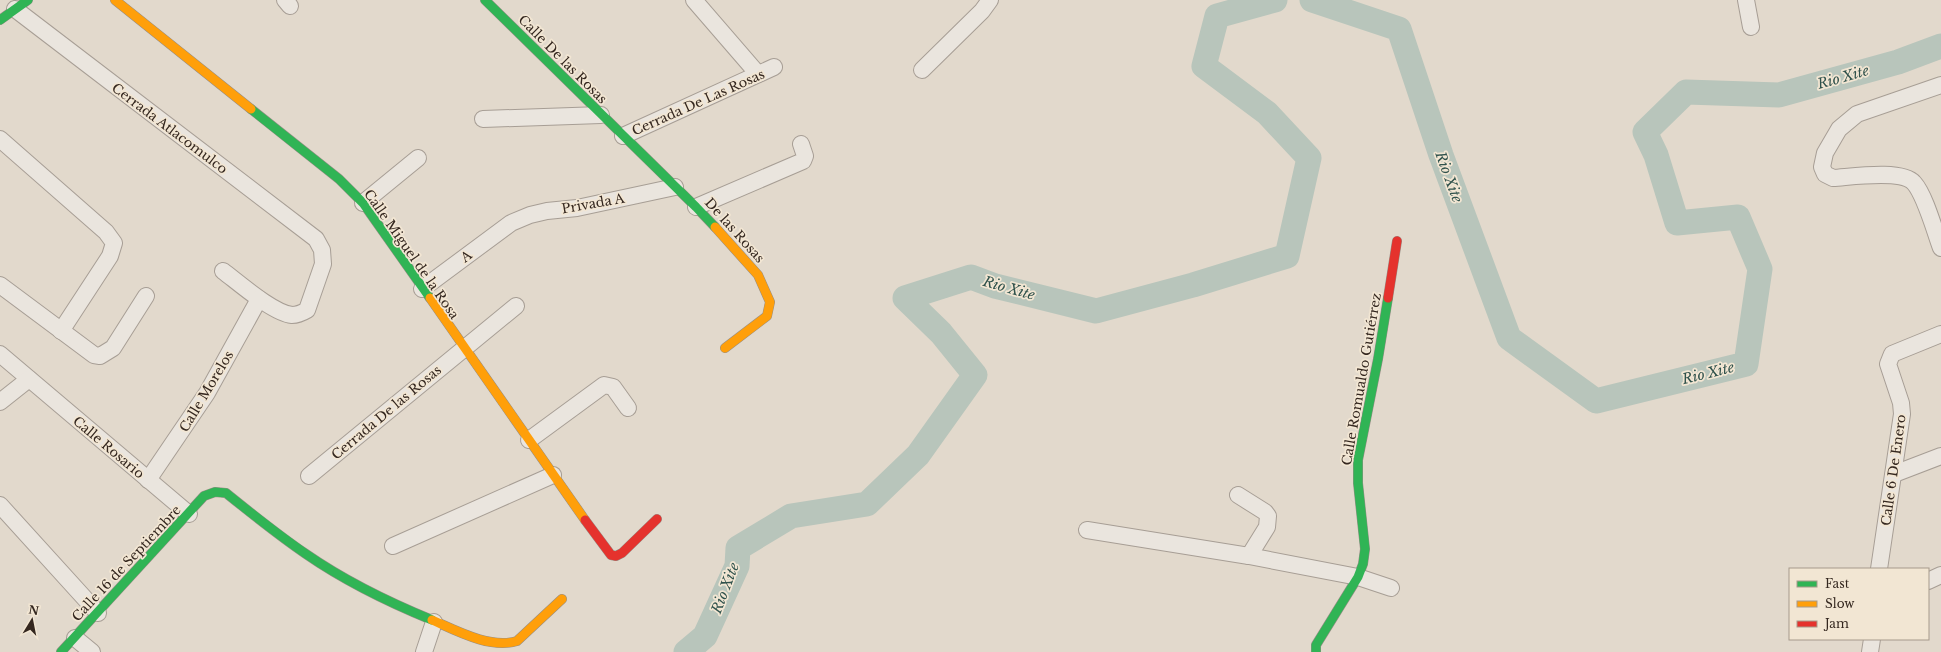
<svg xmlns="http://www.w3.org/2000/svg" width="1941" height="652" font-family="'Libre Baskerville',serif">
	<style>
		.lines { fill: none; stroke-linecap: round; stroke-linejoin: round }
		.river { stroke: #b8c5bb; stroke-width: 25 }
		.street-casing { stroke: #a79e95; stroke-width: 18 }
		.fast-casing { stroke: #968e86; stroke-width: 10 }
		.slow-casing { stroke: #968e86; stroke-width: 10 }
		.jam-casing { stroke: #968e86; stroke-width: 10 }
		.street { stroke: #eae5de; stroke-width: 16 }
		.fast { stroke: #30b455; stroke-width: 9 }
		.slow { stroke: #ff9f0a; stroke-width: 9 }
		.jam { stroke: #e5322d; stroke-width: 9 }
		.labels { text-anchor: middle; stroke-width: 3.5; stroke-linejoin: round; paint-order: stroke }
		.street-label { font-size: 13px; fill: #34271f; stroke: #f2e6d3 }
		.water-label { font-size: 14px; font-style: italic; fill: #30524c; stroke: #f2e6d3 }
	</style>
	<rect width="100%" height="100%" fill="#e2d9cc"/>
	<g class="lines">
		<g class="river">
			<path d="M1312,0l87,29 42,126 68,183 87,63 150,-37 14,-95 -22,-52 -61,6 -21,-68 -11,-23 41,-40 93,3 119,-33 43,-16"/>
			<path d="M686,652l19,-16 32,-70 1,-18 53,-32 76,-12 51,-49 57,-80 -34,-42 -36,-35 66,-21 24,9 101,25 97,-26 94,-29 22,-98 -42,-45 -63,-47 13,-50 58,-16"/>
		</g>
		<g class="street-casing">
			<g id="street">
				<path d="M285,0l5,6"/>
				<path d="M694,0l64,74"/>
				<path d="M1746,0l5,27"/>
				<path d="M15,9l301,230 6,11 1,14 -16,46c-5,3 -9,5 -15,5 -19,-2 -53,-32 -69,-44"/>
				<path d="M922,70l60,-59 8,-11"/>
				<path d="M1941,85l-84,29 -18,15 -14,24 -3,14 3,7 8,4c18,-1 69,-9 81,5 11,12 21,49 27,65"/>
				<path d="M483,119l118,-4"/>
				<path d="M623,136l151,-69"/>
				<path d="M0,139l106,93 8,11 -4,13 -49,75"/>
				<path d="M363,203l55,-45"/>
				<path d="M696,207l107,-46 2,-5 -4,-12"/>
				<path d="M0,285l94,70 6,1 13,-8 33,-52"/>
				<path d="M422,289l89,-66 19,-8 17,-4 30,-3 98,-21"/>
				<path d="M0,354l189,160"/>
				<path d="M0,402l29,-23"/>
				<path d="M529,440l75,-55 9,2 15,21"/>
				<path d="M1894,474l47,-18"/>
				<path d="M309,476l207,-170"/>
				<path d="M148,480l59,-87 52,-94"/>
				<path d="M1238,495l27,17 3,4 -1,11 -18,29"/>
				<path d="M0,505l98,108"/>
				<path d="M1087,530l162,26 109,21 33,11"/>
				<path d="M393,546l160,-71"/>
				<path d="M1879,569l23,-155 -1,-11 -13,-39 4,-10 49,-20"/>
				<path d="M1928,581l13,-6"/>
				<path d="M75,638l17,14"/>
				<path d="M424,652l10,-30"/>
				<path d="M1870,652l2,-13"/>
			</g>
		</g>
		<g class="fast-casing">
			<g id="fast">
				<path d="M485,0l211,207 19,20"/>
				<path d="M0,20l28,-20"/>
				<path d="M251,109l88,70 24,24 67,95"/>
				<path d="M61,652l143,-156 11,-4 11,1c26,21 52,42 80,61 39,27 82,48 126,66"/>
				<path d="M1316,652v-7l42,-68 5,-13 2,-15 -7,-66v-23l20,-101 10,-61"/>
			</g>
		</g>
		<g class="slow-casing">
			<g id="slow">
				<path d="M115,0l136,109"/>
				<path d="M715,227l43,48 12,27 -3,14 -42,32"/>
				<path d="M430,298l155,222"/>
				<path d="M432,620c25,11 58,29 85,21l45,-42"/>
			</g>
		</g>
		<g class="jam-casing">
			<g id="jam">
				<path d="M1388,298l9,-57"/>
				<path d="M585,520l26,35 5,1 6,-3 35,-34"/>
			</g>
		</g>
		<use href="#street" class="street"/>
		<use href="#fast" class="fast"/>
		<use href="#slow" class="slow"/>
		<use href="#jam" class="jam"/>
	</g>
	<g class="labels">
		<g class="street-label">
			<text transform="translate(563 59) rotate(45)" y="5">Calle De las Rosas</text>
			<text transform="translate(698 102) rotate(-24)" y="5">Cerrada De Las Rosas</text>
			<text transform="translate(170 128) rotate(37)" y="5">Cerrada Atlacomulco</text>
			<text transform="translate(593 203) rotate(-10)" y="5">Privada A</text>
			<text transform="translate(735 230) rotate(48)" y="5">De las Rosas</text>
			<text transform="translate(412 254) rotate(55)" y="5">Calle Miguel de la Rosa</text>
			<text transform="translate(466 256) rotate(-37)" y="5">A</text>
			<text transform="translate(1361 379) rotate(-80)" y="5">Calle Romualdo Gutiérrez</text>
			<text transform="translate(206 391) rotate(-59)" y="5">Calle Morelos</text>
			<text transform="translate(386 412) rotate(-40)" y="5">Cerrada De las Rosas</text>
			<text transform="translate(109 447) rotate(40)" y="5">Calle Rosario</text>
			<text transform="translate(1893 470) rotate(-82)" y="5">Calle 6 De Enero</text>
			<text transform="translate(126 563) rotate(-47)" y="5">Calle 16 de Septiembre</text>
		</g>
		<g class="water-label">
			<text transform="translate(1843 77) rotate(-16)" y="5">Rio Xite</text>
			<text transform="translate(1449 177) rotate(70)" y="5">Rio Xite</text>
			<text transform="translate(1009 288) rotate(16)" y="5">Rio Xite</text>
			<text transform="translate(1708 373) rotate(-14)" y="5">Rio Xite</text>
			<text transform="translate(725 588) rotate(-69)" y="5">Rio Xite</text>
		</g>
	</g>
	<rect x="1789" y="568" width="140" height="72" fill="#f2e6d3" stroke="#a69a8b"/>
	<rect x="1797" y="581" width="20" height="6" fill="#30b455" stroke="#a69a8b"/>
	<text x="1825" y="588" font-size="12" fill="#34271f">Fast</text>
	<rect x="1797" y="601" width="20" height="6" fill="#ff9f0a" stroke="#a69a8b"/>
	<text x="1825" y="608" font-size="12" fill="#34271f">Slow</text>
	<rect x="1797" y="621" width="20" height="6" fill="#e5322d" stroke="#a69a8b"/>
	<text x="1825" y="628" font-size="12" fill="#34271f">Jam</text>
	<g transform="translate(32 620) rotate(10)" stroke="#f2e6d3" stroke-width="3" paint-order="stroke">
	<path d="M0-3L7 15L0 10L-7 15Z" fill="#34271f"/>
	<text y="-6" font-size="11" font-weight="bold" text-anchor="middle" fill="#34271f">N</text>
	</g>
</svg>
